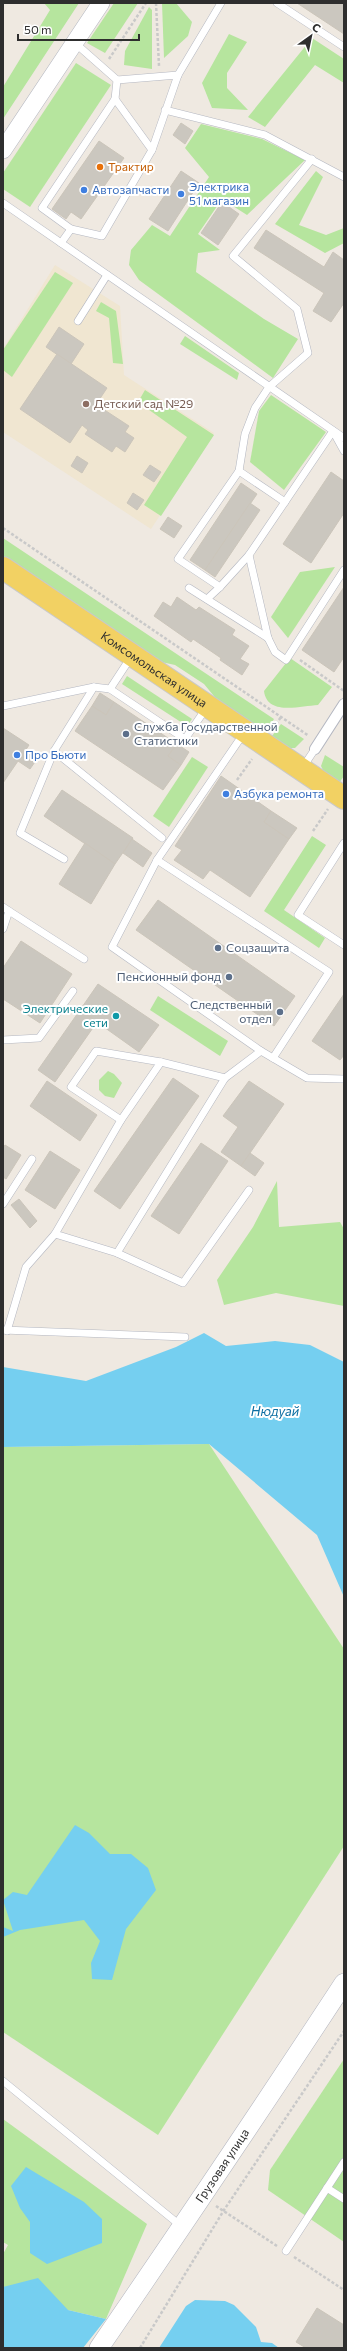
<svg xmlns="http://www.w3.org/2000/svg" width="347" height="2351" font-family="Commissioner,sans-serif">
<rect width="100%" height="100%" fill="#efe9e1"/>
<polygon fill="#f0e6d1" points="55,265 120,306 124,375 214,433 151,529 3,432 3,349"/>
<g fill="#b6e59e">
<polygon points="44,3 79,3 3,119 3,87 50,10"/>
<polygon points="114,3 138,3 105,53 87,43"/>
<polygon points="162,3 176,3 192,22 188,36 164,58"/>
<polygon points="149,7 152,10 152,69 124,65 125,51"/>
<polygon points="229,34 247,42 227,73 227,88 248,110 212,108 202,83"/>
<polygon points="312,38 344,59 344,83 315,65 265,127 248,117"/>
<polygon points="76,63 111,85 30,207 3,189 3,173"/>
<polygon points="201,124 262,139 305,160 247,215 222,199 198,234 220,250 198,253 196,272 264,319 298,339 273,378 139,280 129,265 131,250 152,225 170,236 209,177 185,148"/>
<polygon points="316,171 323,177 299,225 326,235 344,228 344,243 325,253 275,224"/>
<polygon points="55,272 73,283 12,377 3,370 3,350"/>
<polygon points="101,302 116,311 123,364 113,363 109,318 96,311"/>
<polygon points="185,336 239,373 237,380 180,344"/>
<polygon points="145,390 214,435 161,516 144,505 187,437 138,402"/>
<polygon points="271,395 326,432 284,490 250,462 259,411"/>
<polygon points="3,538 274,719 265,733 218,701 204,684 175,665 157,661 3,557"/>
<polygon points="335,567 288,638 271,617 300,572"/>
<path d="M290 658 332 687 318 705C300 706 267 716 264 691Z"/>
<polygon points="127,676 192,719 187,726 122,684"/>
<polygon points="281,724 304,739 295,748 290,748 272,736"/>
<polygon points="325,755 344,767 344,776 339,783 324,772 321,766"/>
<polygon points="192,757 208,767 169,827 153,816"/>
<polygon points="312,836 326,845 284,910 325,938 319,948 264,911"/>
<polygon points="158,996 228,1041 220,1056 150,1010"/>
<polygon points="108,1071 114,1074 122,1083 114,1098 105,1096 99,1090 99,1080"/>
<polygon points="277,1181 279,1227 340,1222 344,1229 344,1306 276,1293 224,1305 217,1280 253,1227"/>
<polygon points="209,1444 344,1649 344,1846 158,2135 3,2032 3,1447"/>
<polygon points="344,2059 344,2242 268,2190 270,2170"/>
<polygon points="3,2119 147,2224 106,2319 68,2310 3,2348 3,2254 8,2245 3,2242"/>
</g>
<g fill="#75cff0">
<polygon points="204,1333 226,1346 275,1341 310,1345 344,1362 344,1597 317,1535 209,1444 3,1447 3,1367 86,1381 176,1347"/>
<polygon points="75,1825 89,1833 110,1854 131,1854 148,1868 156,1890 126,1929 112,1980 92,1979 91,1963 100,1941 84,1920 20,1930 3,1937 3,1927 13,1931 3,1900 13,1892 27,1895"/>
<polygon points="26,2167 84,2202 102,2219 102,2243 47,2264 30,2253 30,2222 20,2208 11,2186"/>
<polygon points="38,2278 68,2310 106,2319 83,2348 3,2348 3,2287"/>
<polygon points="195,2300 225,2301 234,2305 256,2327 261,2342 272,2343 279,2348 159,2348 186,2306"/>
</g>
<g fill="#cbc7bf" stroke="#cbc5ba">
<polygon points="297,3 344,3 344,34"/>
<polygon points="181,123 193,131 185,144 173,135"/>
<polygon points="99,141 124,158 81,219 71,212 66,219 52,209"/>
<polygon points="181,171 199,183 168,231 149,219"/>
<polygon points="222,202 239,214 218,245 201,233"/>
<polygon points="266,230 324,267 333,252 344,260 344,303 331,322 313,311 324,293 254,248"/>
<polygon points="59,327 84,344 71,364 46,347"/>
<polygon points="57,354 107,388 95,406 101,411 103,409 129,426 125,432 134,438 125,452 116,446 112,452 85,434 88,430 82,425 70,443 20,409"/>
<polygon points="77,456 88,463 82,473 71,466"/>
<polygon points="150,465 161,472 154,482 143,475"/>
<polygon points="331,472 344,481 344,513 311,563 283,544"/>
<polygon points="241,483 257,494 205,570 190,560"/>
<polygon points="133,493 144,500 137,510 127,503"/>
<polygon points="250,503 260,510 215,577 205,570"/>
<polygon points="168,517 182,526 174,538 160,529"/>
<polygon points="344,587 344,657 334,672 302,650"/>
<polygon points="177,597 196,610 199,607 235,630 232,635 249,646 240,659 249,664 242,675 220,660 221,658 193,639 191,642 154,616 163,602 171,607"/>
<polygon points="100,693 114,702 106,715 92,706"/>
<polygon points="114,702 177,744 168,756 181,765 163,790 75,731 92,706 106,715"/>
<polygon points="3,728 29,745 25,751 37,759 30,769 18,761 3,783"/>
<polygon points="177,744 189,752 181,765 168,756"/>
<polygon points="221,776 271,811 264,822 289,839 250,897 210,870 203,879 174,860 182,850 175,846"/>
<polygon points="62,790 133,838 115,864 44,816"/>
<polygon points="271,811 297,828 289,839 264,822"/>
<polygon points="132,839 152,853 143,867 123,853"/>
<polygon points="85,843 115,864 91,904 59,884"/>
<polygon points="158,900 295,996 274,1026 136,930"/>
<polygon points="21,941 72,974 40,1023 3,999 3,968"/>
<polygon points="98,984 159,1025 139,1052 80,1010"/>
<polygon points="344,994 344,1055 340,1060 312,1041"/>
<polygon points="80,1010 97,1022 55,1082 38,1070"/>
<polygon points="173,1078 199,1096 120,1209 94,1191"/>
<polygon points="47,1081 97,1115 80,1141 30,1106"/>
<polygon points="249,1081 284,1104 241,1166 221,1152 238,1127 223,1116"/>
<polygon points="201,1143 228,1161 179,1234 151,1216"/>
<polygon points="5,1145 21,1155 6,1179 3,1177 3,1148"/>
<polygon points="50,1151 80,1170 55,1209 25,1190"/>
<polygon points="250,1153 264,1163 255,1176 241,1166"/>
<polygon points="19,1199 37,1221 30,1228 11,1205"/>
<polygon points="317,2308 344,2325 344,2348 306,2348 296,2342"/>
</g>
<g fill="none" stroke-linecap="round" stroke-linejoin="round">
<g stroke="#b4b7c1" stroke-width="8">
<g id="service">
<polyline points="277,3 344,47"/>
<polyline points="117,80 178,75"/>
<polyline points="165,110 265,135 344,177"/>
<polyline points="152,150 178,75 221,3"/>
<polyline points="3,203 344,438"/>
<polyline points="71,229 42,208 115,99"/>
<polyline points="61,243 71,229 102,236 152,150 115,99 117,80 75,43"/>
<polyline points="78,321 107,275"/>
<polyline points="344,451 333,431 249,555 268,638 275,652 286,660 344,570"/>
<polyline points="239,471 285,502"/>
<polyline points="220,587 178,559 239,471 245,434 255,408 269,387 308,353 297,309 233,256 312,159"/>
<polyline points="189,588 268,638"/>
<polyline points="207,599 220,587 249,555"/>
<polyline points="131,657 110,689 185,739 207,707"/>
<polyline points="3,706 94,687 110,689"/>
<polyline points="244,733 157,860 112,947 261,1051 307,1078 344,1079"/>
<polyline points="54,751 162,838"/>
<polyline points="303,767 315,749"/>
<polyline points="344,843 298,915 344,945"/>
<polyline points="64,859 20,833 54,751 94,687"/>
<polyline points="157,860 329,972 273,1058"/>
<polyline points="3,907 9,911 3,929"/>
<polyline points="9,911 84,959"/>
<polyline points="3,1040 39,1038 73,991"/>
<polyline points="121,1120 71,1087 96,1051 161,1062 225,1078"/>
<polyline points="249,1190 183,1283 117,1253 225,1078 261,1051"/>
<polyline points="3,1204 32,1159"/>
<polyline points="117,1253 55,1234 121,1120 161,1062"/>
<polyline points="3,1330 185,1337"/>
<polyline points="7,1331 26,1267 55,1234"/>
<polyline points="3,2081 181,2226"/>
<polyline points="327,2188 344,2199"/>
<polyline points="286,2251 344,2162"/>
</g>
</g>
<g stroke="#b4b7c1" stroke-width="12">
<polyline id="pedestrian" points="315,749 344,704"/>
</g>
<g stroke="#b4b7c1" stroke-width="18">
<polyline id="tertiary" points="3,150 101,3"/>
</g>
<g stroke="#b4b7c1" stroke-width="20">
<g id="secondary">
<path id="s1" d="M99 2348C182 2227 264 2105 344 1983"/>
</g>
</g>
<g stroke="#c9c9c9" stroke-width="24">
<g id="primary">
<path id="s2" d="M3 568 344 798"/>
</g>
</g>
<g stroke="#c9c9c9" stroke-width="2.5" stroke-dasharray="3 2" stroke-linecap="butt">
<polyline points="156,3 159,66"/>
<polyline points="109,59 146,3"/>
<polyline points="3,528 309,736"/>
<polyline points="300,660 344,691"/>
<polyline points="273,728 281,717"/>
<polyline points="237,780 252,759"/>
<polyline points="313,831 328,809"/>
<polyline points="216,2206 277,2246"/>
<polyline points="294,2257 344,2290"/>
<polyline points="140,2348 224,2210 344,2031"/>
</g>
<use href="#service" stroke="#fff" stroke-width="7"/>
<use href="#pedestrian" stroke="#fff" stroke-width="10"/>
<use href="#tertiary" stroke="#fff" stroke-width="17"/>
<use href="#secondary" stroke="#fff" stroke-width="19"/>
<use href="#primary" stroke="#f2d163" stroke-width="22"/>
</g>
<circle fill="#e8710a" stroke="#fff" stroke-width="1.5" cx="100" cy="167" r="4"/>
<g fill="#3f7fe0" stroke="#fff" stroke-width="1.5">
<circle cx="84" cy="190" r="4"/>
<circle cx="181" cy="194" r="4"/>
<circle cx="17" cy="755" r="4"/>
<circle cx="226" cy="794" r="4"/>
</g>
<circle fill="#8d6e63" stroke="#fff" stroke-width="1.5" cx="86" cy="404" r="4"/>
<g fill="#5c6f8a" stroke="#fff" stroke-width="1.5">
<circle cx="126" cy="734" r="4"/>
<circle cx="218" cy="948" r="4"/>
<circle cx="229" cy="977" r="4"/>
<circle cx="280" cy="1012" r="4"/>
</g>
<circle fill="#0f9aa8" stroke="#fff" stroke-width="1.5" cx="116" cy="1016" r="4"/>
<g text-anchor="middle" stroke-width="4" stroke-linejoin="round" paint-order="stroke">
<g font-size="12" fill="#c56008" stroke="#fff" text-anchor="start">
<text x="108" y="171">Трактир</text>
</g>
<g font-size="12" fill="#366cbe" stroke="#fff" text-anchor="start">
<text x="189" y="191">Электрика<tspan x="189" dy="14">51 магазин</tspan></text>
<text x="92" y="194">Автозапчасти</text>
<text x="25" y="759">Про Бьюти</text>
<text x="234" y="798">Азбука ремонта</text>
</g>
<g font-size="12" fill="#785e54" stroke="#fff" text-anchor="start">
<text x="94" y="408">Детский сад №29</text>
</g>
<g font-size="12" fill="#2e2e2e" stroke="#fff">
<text dy="4" stroke="none"><textPath href="#s2" startOffset="182">Комсомольская улица</textPath></text>
<text dy="4" stroke="none"><textPath href="#s1" startOffset="220">Грузовая улица</textPath></text>
</g>
<g font-size="12" fill="#4e5e75" stroke="#fff" text-anchor="start">
<text x="134" y="731">Служба Государственной<tspan x="134" dy="14">Статистики</tspan></text>
<text x="226" y="952">Соцзащита</text>
<text x="221" y="981" text-anchor="end">Пенсионный фонд</text>
<text x="272" y="1009" text-anchor="end">Следственный<tspan x="272" dy="14">отдел</tspan></text>
</g>
<g font-size="12" fill="#0d838f" stroke="#fff" text-anchor="end">
<text x="108" y="1013">Электрические<tspan x="108" dy="14">сети</tspan></text>
</g>
<g font-size="13" font-style="italic" fill="#0d6fa3" stroke="#fff">
<text x="275" y="1416">Нюдуай</text>
</g>
</g>
<rect width="347" height="2351" fill="none" stroke="#2e2e2e" stroke-width="8"/>
<g transform="translate(311 36) rotate(33)" stroke="#ffffff" stroke-width="3" paint-order="stroke">
<path d="M0-3L7 15L0 10L-7 15Z" fill="#2e2e2e"/>
<text y="-6" font-size="11" font-weight="bold" text-anchor="middle" fill="#2e2e2e">С</text>
</g>
<path d="M18 34v6h121v-6" fill="none" stroke="#2e2e2e" stroke-width="2"/>
<text x="24" y="34" font-size="12" fill="#2e2e2e" stroke="#ffffff" stroke-width="3" paint-order="stroke">50 m</text>
</svg>
